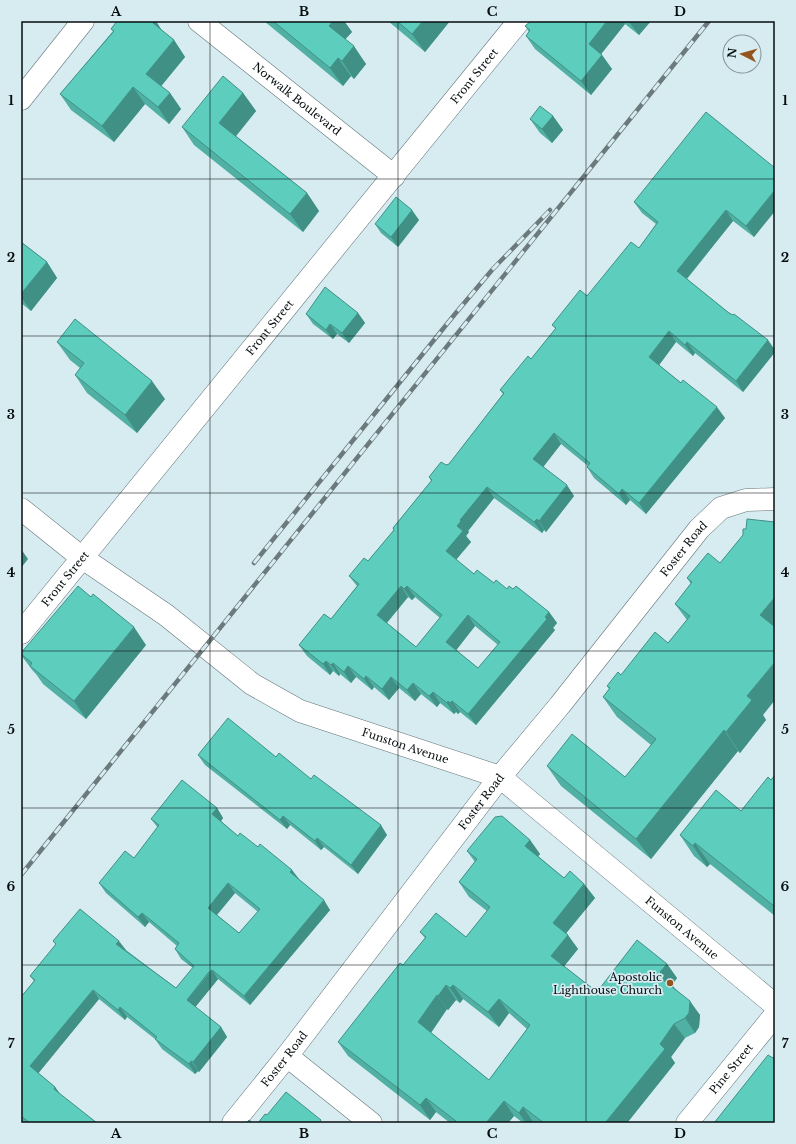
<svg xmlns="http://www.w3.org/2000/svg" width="796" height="1144" font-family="'Libre Baskerville',serif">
<rect width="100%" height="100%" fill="#d7ecf1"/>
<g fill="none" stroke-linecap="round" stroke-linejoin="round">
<g stroke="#627479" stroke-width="23">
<g id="street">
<path id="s1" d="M199 21 394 176"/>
<path id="s2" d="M21 509 81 557 166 615 252 684 300 711 500 777 775 1005"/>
<polyline points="287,1056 371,1123"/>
<path id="s3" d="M687 1123 775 1015"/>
</g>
</g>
<g stroke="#627479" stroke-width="23">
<g id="secondary">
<polyline points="21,99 83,21"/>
<path id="s4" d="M21 633 519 21"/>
<path id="s5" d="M233 1123 287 1056 500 777 560 705 699 529 721 508 746 500 775 499"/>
</g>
</g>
<use href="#street" stroke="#fff" stroke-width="22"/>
<use href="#secondary" stroke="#fff" stroke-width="22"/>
<g stroke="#6c7a7d" stroke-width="4.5">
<g id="rail">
<polyline points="254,563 455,314 492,270 550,210"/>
<polyline points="21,875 709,21"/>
</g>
</g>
<use href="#rail" stroke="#d7ecf1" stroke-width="3" stroke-dasharray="9" stroke-linecap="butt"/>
</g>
<g fill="#50b0a3" fill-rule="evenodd">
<polygon points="264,21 344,21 352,32 345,39 366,64 354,79 351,76 343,86"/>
<polygon points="388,21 450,21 425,52"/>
<polygon points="531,21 651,21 639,35 625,24 601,54 612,69 591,95 535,49 526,36 529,32 525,26"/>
<polygon points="111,29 163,32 174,40 185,57 161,86 170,93 181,109 169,124 145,104 114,142 71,110 60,94 113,31"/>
<polygon points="243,93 256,111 236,136 307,193 319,211 303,232 194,145 182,127"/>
<polygon points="553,116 563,130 552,143 540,133 530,119"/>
<path d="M775 168V211L754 237 733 221 687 279 775 350V352L743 392 695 353 693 356 676 342 659 365 725 418 646 514 630 500 626 505 594 478 587 467 588 466 561 444 543 466 574 496 546 532 544 530 542 533 494 498 468 531 469 532 466 536 471 542 456 560 474 574 507 589H513L549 612 557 623 553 628 555 630 476 725 460 712 458 714 456 712 454 714 440 703 437 707 421 694 415 701 399 688 389 700 374 687 372 690 356 677 351 683 340 674 339 676 333 671 330 675 307 656 299 645 331 619 357 586 349 576 368 561 394 530 393 528 431 481 429 477 449 464 503 394 500 390 531 359 556 329 552 325 587 296 639 248 656 224 642 213 634 202ZM408 597 412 600 415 597 440 618 416 647 387 623ZM475 626 498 645 478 668 456 650Z"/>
<polygon points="419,220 398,247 381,233 375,224"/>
<polygon points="21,242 47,262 57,278 31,311 21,303"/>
<polygon points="358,313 365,323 349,343 337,334 333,339 313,324 306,314"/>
<polygon points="57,342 165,399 137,433 87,393 75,375 80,368 70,360"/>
<polygon points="708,553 763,715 766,720 740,753 738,751 651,859 561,786 547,766 625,777 651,745 617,717 603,697 609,689 607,686 668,643 687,620 675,604 691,584 687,578"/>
<polygon points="146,645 86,719 43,684 36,674 33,671 21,655 21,653"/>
<polygon points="198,755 276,757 311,779 387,835 358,874 324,847 321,850 290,825 287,829 205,765"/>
<polygon points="775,775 775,916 710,864 707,867 694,856 680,835 741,811 771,780"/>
<path d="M217 808 223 818 221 821 238 836 258 847 292 870 299 880 330 910 250 1005 218 979 215 983 195 1007 221 1027 227 1037 199 1072 198 1071 195 1074 162 1049 155 1039 127 1017 125 1020 99 999 38 1073 55 1087 61 1095 97 1123H25L21 1120V997L34 981 30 976 56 945 53 941 126 950 176 988 193 968 181 959 175 949 177 946 149 922 145 927 106 893 99 883 134 858 158 828 151 819ZM235 893 258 912 239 933 217 915Z"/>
<path d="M530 840 540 854 538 856 564 878 584 884 595 898 566 933 578 949 564 966 597 992 667 964 677 978 672 985 700 1015 699 1027 695 1033 685 1038 671 1057 675 1063 627 1123H535L533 1122 532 1123H523L514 1116 508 1123H450L436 1112 430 1120 348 1056 338 1042 403 965 425 938 420 932 466 937 487 911 469 897 459 882 475 862 467 851ZM463 999 499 1027 509 1013 527 1029 489 1080 431 1033 447 1009 448 1010 456 1000 460 1003Z"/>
</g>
<g fill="#419085">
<polygon points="155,21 156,21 166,37 153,23"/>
<polygon points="333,21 344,21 352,32 341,44 329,26"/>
<polygon points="423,21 450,21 425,52 412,34"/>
<polygon points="607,21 623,21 625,24 598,58 589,44"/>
<polygon points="630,21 651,21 639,35 629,22"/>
<polygon points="174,40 185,57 158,90 146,74"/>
<polygon points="354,46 366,64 354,79 342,61"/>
<polygon points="602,55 612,69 591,95 581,81"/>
<polygon points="338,58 351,76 343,86 330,68"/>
<polygon points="133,87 145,104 114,142 102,126"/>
<polygon points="170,93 181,109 169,124 158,107"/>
<polygon points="243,93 256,111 232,141 219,123"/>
<polygon points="553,116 563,130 552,143 542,129"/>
<polygon points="775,190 775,211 754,237 746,226"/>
<polygon points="307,193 319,211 303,232 290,214"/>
<polygon points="412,210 419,220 398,247 391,237"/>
<polygon points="726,210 733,221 684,282 677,271"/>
<polygon points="47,262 57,278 31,311 21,297 21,294"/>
<polygon points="358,313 365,323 349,343 342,333"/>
<polygon points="330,324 337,334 333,339 326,330"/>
<polygon points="669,331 676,342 657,368 649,357"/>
<polygon points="768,340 775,350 775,352 743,392 736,381"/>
<polygon points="687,342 695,353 693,356 685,345"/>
<polygon points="152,381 165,399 137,433 125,415"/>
<polygon points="717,407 725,418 646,514 639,503"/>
<polygon points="554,433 561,444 541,470 533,459"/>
<polygon points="567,485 574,496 546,532 539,521"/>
<polygon points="487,487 494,498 468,531 469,532 466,536 471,542 454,562 446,551 460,520"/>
<polygon points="622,489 630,500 626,505 619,494"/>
<polygon points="537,519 544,530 542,533 534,522"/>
<polygon points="21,549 28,559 21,568"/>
<polygon points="401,586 408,597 384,626 377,615"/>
<polygon points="407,586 415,597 412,600 404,589"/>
<polygon points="775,597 775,636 760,615"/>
<polygon points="549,612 557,623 553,628 555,630 476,725 468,714"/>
<polygon points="468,615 475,626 454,653 446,642"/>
<polygon points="134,627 146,645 86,719 74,701"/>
<polygon points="326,661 333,671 330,675 323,664"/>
<polygon points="775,662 775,700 763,715 766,720 740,753 726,732 747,696"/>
<polygon points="333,663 340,674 339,676 331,665"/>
<polygon points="348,666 356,677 351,683 344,672"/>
<polygon points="366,676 374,687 372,690 364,679"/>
<polygon points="391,677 399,688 389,700 382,689"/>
<polygon points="413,683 421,694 415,701 407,690"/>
<polygon points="433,692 440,703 437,707 429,696"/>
<polygon points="448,701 456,712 454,714 447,703"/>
<polygon points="452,701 460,712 458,714 450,703"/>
<polygon points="724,730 738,751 651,859 636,839"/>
<polygon points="217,808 223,818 219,824 212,814"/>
<polygon points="283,816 290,825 287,829 280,820"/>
<polygon points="381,825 387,835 358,874 351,865"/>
<polygon points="317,838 324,847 321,850 315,841"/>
<polygon points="530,840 540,854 535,860 525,846"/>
<polygon points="695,843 710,864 707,867 693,846"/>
<polygon points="292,870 299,879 297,882 290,872"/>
<polygon points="228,883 235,893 215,917 208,908"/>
<polygon points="584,884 595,898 563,937 553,923"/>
<polygon points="324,900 330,910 250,1005 244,996"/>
<polygon points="142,913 149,922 145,927 138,917"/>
<polygon points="568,935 578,949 561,970 551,956"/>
<polygon points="119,941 126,950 123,953 116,944"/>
<polygon points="667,964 677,978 672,985 675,990 662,979 660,972"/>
<polygon points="212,970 218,979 193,1010 187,1000"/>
<polygon points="446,985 456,1000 448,1010 438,996"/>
<polygon points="453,985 463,999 460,1003 450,988"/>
<polygon points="93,990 99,999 37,1075 30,1066"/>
<polygon points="437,995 447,1009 428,1037 418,1022"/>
<polygon points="499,999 509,1013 499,1027 488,1012"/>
<polygon points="690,1001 700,1015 699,1027 695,1033 685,1018"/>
<polygon points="120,1007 127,1017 125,1020 118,1010"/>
<polygon points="674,1024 685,1038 671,1057 675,1063 627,1123 605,1123"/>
<polygon points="221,1027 227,1037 199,1072 193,1062"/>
<polygon points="191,1061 198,1071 195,1074 189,1064"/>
<polygon points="55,1087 62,1097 54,1089"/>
<polygon points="426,1098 436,1112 430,1120 420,1105"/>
<polygon points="504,1101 514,1116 508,1123 486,1123"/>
<polygon points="523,1107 533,1122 532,1123 526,1123 519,1113"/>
</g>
<g fill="#5dcdbe" stroke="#419085" fill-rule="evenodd">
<polygon points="117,21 155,21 153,23 174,40 146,74 170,93 158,107 133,87 102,126 60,94 114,31 111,29"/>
<polygon points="273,21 333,21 329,26 354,46 342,61 338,58 330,68"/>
<polygon points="397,21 423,21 412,34"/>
<polygon points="531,21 607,21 589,44 602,55 581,81 526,36 530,30 525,26"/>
<polygon points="223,76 243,93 219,123 307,193 290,214 182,127"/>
<polygon points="540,106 553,116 542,129 530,119"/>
<path d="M706 112 775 168V190L746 226 726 210 677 271 729 313 733 315 734 314 768 340 736 381 687 342 685 345 669 331 649 357 681 383 683 380 717 407 639 503 622 489 619 494 587 467 590 463 554 433 533 459 567 485 539 521 537 519 534 522 487 487 460 520 461 521 457 526 463 531 446 551 474 574 477 570 494 583 496 580 507 589 509 586 513 589 516 586 549 612 545 617 547 619 468 714 452 701 450 703 448 701 447 703 433 692 429 696 413 683 407 690 391 677 382 689 366 676 364 679 348 666 344 672 333 663 331 665 326 661 323 664 299 645 324 614 331 619 359 584 349 576 364 558 368 561 394 530 393 528 432 480 429 477 441 462 446 465 449 464 504 393 500 390 528 356 531 359 556 328 552 325 580 290 587 296 631 242 639 248 658 222 634 202ZM401 586 404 589 407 586 442 615 416 647 377 615ZM468 615 500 642 478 668 446 642Z"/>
<polygon points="396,197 412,210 391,237 375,224"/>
<polygon points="21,242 47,262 21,294"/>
<polygon points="325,287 358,313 342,333 330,324 326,330 306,314"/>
<polygon points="75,319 152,381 125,415 75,375 84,363 57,342"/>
<polygon points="747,519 775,522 775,597 760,615 775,627 775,662 747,696 752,700 726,732 724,730 636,839 547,766 572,734 625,777 656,739 603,697 610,688 607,686 618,672 621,675 655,632 668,643 690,616 675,604 692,582 687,578 708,553 720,563 743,535 743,529 746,529"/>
<polygon points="78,586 91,597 93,594 134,627 74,701 30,666 32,663 21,654 21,653"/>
<polygon points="228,718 276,757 279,753 311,779 314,775 381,825 351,865 317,838 315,841 283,816 280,820 198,755"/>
<polygon points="775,775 775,904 774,906 695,843 693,846 680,835 716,790 741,811 768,777 771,780"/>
<path d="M182 780 217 808 212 814 238 836 240 833 258 847 260 844 292 870 290 872 324 900 244 996 212 970 208 973 187 1000 221 1027 193 1062 191 1061 189 1064 155 1039 157 1037 120 1007 118 1010 93 990 30 1066 55 1087 54 1089 97 1123H30L21 1116V997L35 980 30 976 56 944 53 941 80 909 119 941 116 944 176 988 194 966 175 949 179 943 142 913 138 917 99 883 125 851 134 858 159 825 151 819ZM228 883 260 909 239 933 208 908Z"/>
<path d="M502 816 530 840 525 846 564 878 570 871 584 884 553 923 568 935 551 956 597 992 637 940 667 964 660 972 665 975 662 979 690 1001 689 1013 685 1018 674 1024 660 1044 665 1049 605 1123H544L523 1107 519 1113 504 1101 486 1123H455L456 1121 426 1098 420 1105 338 1042 400 963 403 965 426 937 420 932 436 913 466 937 490 907 459 882 477 859 467 851 495 817ZM446 985 450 988 453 985 488 1012 499 999 530 1025 489 1080 418 1022 437 995 438 996Z"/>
<polygon points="768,1055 773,1058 775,1056 775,1123 714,1123"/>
<polygon points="286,1092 321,1120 319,1123 258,1123 265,1114 267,1115"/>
<polygon points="249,1120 253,1123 246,1123"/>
</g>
<path fill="none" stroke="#070d0f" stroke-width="1" stroke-opacity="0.55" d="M210 21V1123M398 21V1123M586 21V1123M21 179H775M21 336H775M21 493H775M21 651H775M21 808H775M21 965H775"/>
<circle fill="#94541c" stroke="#d7ecf1" stroke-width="1.5" cx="670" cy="983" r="4"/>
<g text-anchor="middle" stroke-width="3.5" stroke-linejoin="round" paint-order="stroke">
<g font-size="11" fill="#070d0f" stroke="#d7ecf1">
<text dy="4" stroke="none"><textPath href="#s4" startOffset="718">Front Street</textPath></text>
<text dy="4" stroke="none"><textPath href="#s1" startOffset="125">Norwalk Boulevard</textPath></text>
<text dy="4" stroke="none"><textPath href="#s4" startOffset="394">Front Street</textPath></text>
<text dy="4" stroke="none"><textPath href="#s5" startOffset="730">Foster Road</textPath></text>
<text dy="4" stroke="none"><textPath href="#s4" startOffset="70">Front Street</textPath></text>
<text dy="4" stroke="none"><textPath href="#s2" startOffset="456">Funston Avenue</textPath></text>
<text dy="4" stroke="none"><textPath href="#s5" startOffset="406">Foster Road</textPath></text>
<text dy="4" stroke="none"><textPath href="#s2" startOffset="792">Funston Avenue</textPath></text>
<text dy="4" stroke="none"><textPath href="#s5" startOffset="82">Foster Road</textPath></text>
<text dy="4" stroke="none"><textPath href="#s3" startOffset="70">Pine Street</textPath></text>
</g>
<g font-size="11" fill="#070d0f" stroke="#d7ecf1" text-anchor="end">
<text x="662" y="981">Apostolic<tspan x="662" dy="13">Lighthouse Church</tspan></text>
</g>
</g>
<rect width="796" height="1144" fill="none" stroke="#d7ecf1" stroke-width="44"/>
<g transform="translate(742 54) rotate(276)"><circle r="19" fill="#d7ecf1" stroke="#849397"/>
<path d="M0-3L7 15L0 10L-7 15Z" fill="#94541c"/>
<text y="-6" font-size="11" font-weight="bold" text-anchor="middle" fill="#070d0f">N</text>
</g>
<rect x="22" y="22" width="752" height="1100" fill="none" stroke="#070d0f" stroke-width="1.5"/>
<g font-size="13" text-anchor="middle" font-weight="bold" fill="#070d0f">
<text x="116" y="16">A</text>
<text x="304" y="16">B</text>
<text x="492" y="16">C</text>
<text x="680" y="16">D</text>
<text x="11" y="105">1</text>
<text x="785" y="105">1</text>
<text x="11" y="262">2</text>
<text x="785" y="262">2</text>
<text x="11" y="419">3</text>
<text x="785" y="419">3</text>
<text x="11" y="577">4</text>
<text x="785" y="577">4</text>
<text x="11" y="734">5</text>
<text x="785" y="734">5</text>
<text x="11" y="891">6</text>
<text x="785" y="891">6</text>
<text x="11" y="1048">7</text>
<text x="785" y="1048">7</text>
<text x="116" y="1138">A</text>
<text x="304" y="1138">B</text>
<text x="492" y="1138">C</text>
<text x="680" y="1138">D</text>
</g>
</svg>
